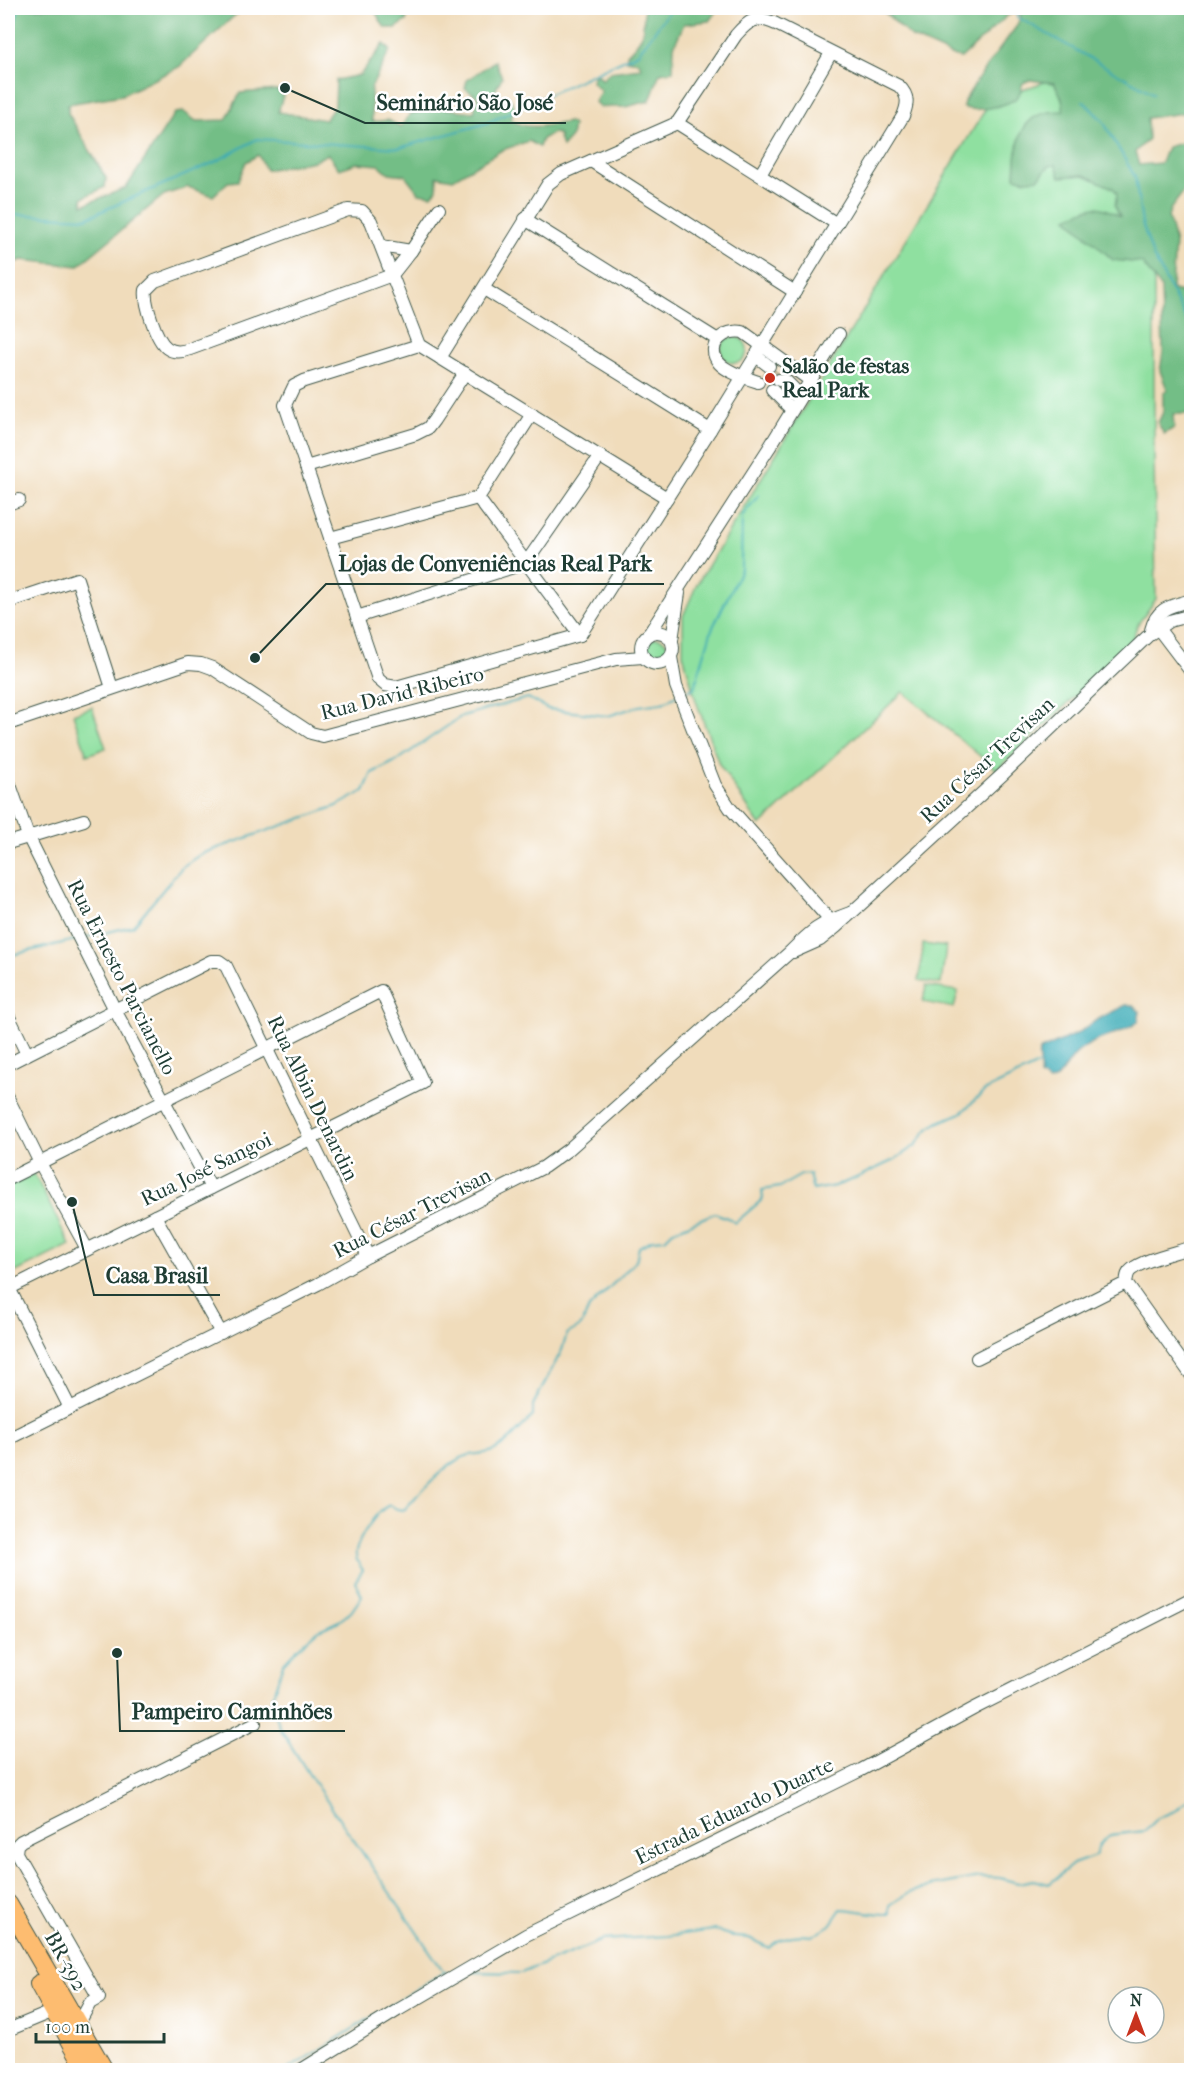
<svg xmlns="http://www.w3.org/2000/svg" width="1199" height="2078" font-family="'IM FELL French Canon',serif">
<rect width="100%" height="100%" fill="#fff"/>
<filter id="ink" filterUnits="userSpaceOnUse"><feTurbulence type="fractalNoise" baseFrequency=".0167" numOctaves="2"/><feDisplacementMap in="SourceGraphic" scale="12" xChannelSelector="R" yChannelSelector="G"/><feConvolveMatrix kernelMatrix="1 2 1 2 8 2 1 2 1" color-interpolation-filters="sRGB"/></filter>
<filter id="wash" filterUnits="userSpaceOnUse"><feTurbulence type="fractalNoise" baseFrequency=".008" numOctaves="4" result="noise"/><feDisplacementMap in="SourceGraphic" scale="24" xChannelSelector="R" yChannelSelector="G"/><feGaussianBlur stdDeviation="1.35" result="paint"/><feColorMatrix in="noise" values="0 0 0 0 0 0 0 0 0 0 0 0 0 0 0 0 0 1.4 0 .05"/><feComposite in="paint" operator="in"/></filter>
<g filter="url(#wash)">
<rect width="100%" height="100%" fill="#f0dcbb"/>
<g fill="#8fe0a0" stroke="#578e6a" stroke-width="1.5">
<polygon points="1084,69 1154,229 1154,451 1156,599 1138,624 1130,645 997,770 903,692 760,826 719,764 696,701 683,654 683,616 697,584 991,100"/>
<circle cx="734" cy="350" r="13"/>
<circle cx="657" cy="649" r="11"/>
<polygon points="92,707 106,748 87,755 73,714"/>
<polygon points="923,944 946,947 941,984 919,981"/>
<polygon points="926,986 958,991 954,1008 923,1002"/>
<polygon points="34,1173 70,1245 8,1276 8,1187"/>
</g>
<g fill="#73be86" stroke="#497e5d" stroke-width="1.5">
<path d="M8 8H246L233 17 179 67 122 95 68 104V113L106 178 105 187 82 198 83 205 126 188 175 113 184 112 196 121 226 120 240 93 277 90 283 96 278 112 325 120 335 106 336 80 360 75 384 44 390 50 371 88 372 122 388 120 401 127 410 114 439 108 474 112 478 97 465 88 467 80 495 61 502 77 494 93 510 99 515 107 511 119C524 132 553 125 569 122L573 125 571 137 562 147 558 134 553 133 542 139 539 147 529 141 502 150 453 179 437 176V189L432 195 419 193 405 175 389 173 379 165 357 163 339 169 328 154 314 161 266 170 258 155 246 162 238 181 228 182 213 196 188 187 164 195 78 266 22 260 8 265Z"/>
<polygon points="373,8 409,8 406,21 396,28 385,28"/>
<path d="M644 8H719L709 21 684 24 674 46 673 71 660 73C655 83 655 92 649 101L625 107H600L595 102 601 91 592 82 593 76 599 75 602 80 610 72 641 68 639 62 627 60V54C646 36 643 32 644 8Z"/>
<path d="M880 8H1168L1172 10 1175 8H1191V108L1183 113 1147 118 1148 139 1135 152 1139 165 1161 163 1167 147 1188 141 1187 187 1171 208 1168 216 1175 242 1172 289 1192 298 1191 414H1173L1174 428 1164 434 1158 423 1163 412V394L1167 389 1160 371 1163 352 1161 288 1142 263 1113 260 1067 218C1093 206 1094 202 1120 216L1115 206 1117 193 1113 188 1084 175 1060 177 1056 165 1049 166 1038 179 1027 180 1015 177C1016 153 1016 120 1045 113 1050 111 1057 112 1063 111 1065 102 1059 91 1054 83L1030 80 1023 83C1021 87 1021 93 1018 96 1010 106 974 113 963 107L964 101 984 70 1016 27 1021 16 1020 14 1013 13 1007 16 961 58 955 57 911 37Z"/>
</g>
<path fill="#39aab6" stroke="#2c7475" stroke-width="1.5" d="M1126 1005H1133L1140 1012 1138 1022C1121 1035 1097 1036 1078 1052 1067 1061 1063 1078 1049 1082L1040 1076C1042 1067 1037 1060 1039 1051L1078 1033 1098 1019Z"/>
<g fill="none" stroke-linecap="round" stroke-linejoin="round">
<g stroke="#39aab6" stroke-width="2">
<polyline points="1019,8 1017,17 1154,94"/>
<polyline points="8,46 19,8"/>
<polyline points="1083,101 1103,121 1135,177 1142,223 1153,256 1192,330"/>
<polyline points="8,214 86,218 215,162 257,139 399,148 487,123 638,53 672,8"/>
<polyline points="684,692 694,688 712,629 741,570 742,516 759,495"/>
<polyline points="83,938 133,926 182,867 201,854 337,806 364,791 372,773 398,760 462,716 528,698 548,709 608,716 639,706 662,703 676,696"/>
<polyline points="8,956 75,940"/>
<path d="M444 1972 312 1779 281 1730 271 1701 283 1664 297 1649 319 1630 339 1621 351 1612 362 1596 355 1582 363 1570C359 1565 355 1559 356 1552 358 1539 377 1509 390 1505L397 1509 404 1510C416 1496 443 1467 459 1459 472 1452 479 1455 490 1452 504 1448 522 1426 533 1416V1405L562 1350 567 1334 581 1326 589 1308 636 1261 639 1247 652 1240 665 1239 673 1231 715 1213 730 1219 735 1223 763 1199 762 1190 780 1187 801 1175 809 1174 813 1190 835 1186 854 1179 894 1160 916 1145 926 1131 937 1123 961 1113 986 1090 1040 1064"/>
<path d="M471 1972 521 1973 603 1940 667 1936 714 1930 735 1937 749 1938 769 1948C780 1937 796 1934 812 1936L830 1925 841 1909C858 1910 873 1914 890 1914V1905L909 1893 931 1886 980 1877 1000 1878 1018 1883 1033 1880 1049 1884 1073 1864 1095 1856 1099 1845 1110 1835 1145 1831 1158 1818 1177 1810 1192 1795"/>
<polyline points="287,2070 444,1972 454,1972"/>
</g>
</g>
</g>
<g filter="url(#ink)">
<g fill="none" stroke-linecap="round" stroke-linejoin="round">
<polyline stroke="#c6bca0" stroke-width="12" stroke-dasharray="12 6" stroke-linecap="butt" points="766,370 779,380"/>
<g stroke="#3e5548" stroke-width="14">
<g id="minor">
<polyline points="677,123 837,224"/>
<polyline points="591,161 795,292"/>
<polyline points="760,175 831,53"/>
<path d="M439 209 411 251 392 275 190 349C182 352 174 353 167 348 156 340 144 302 146 290L155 281 348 210 362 211 371 221 419 345 667 498"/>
<polyline points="525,219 718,340"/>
<polyline points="381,246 411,251"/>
<polyline points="484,289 710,430"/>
<path d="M419 345 304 381 294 386 285 405 378 679 385 685 396 687 580 635 710 430 903 116C908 104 909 96 899 86L776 24C756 15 749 20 736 35L677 123 561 174 548 184 440 358"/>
<polyline points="756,356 769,366"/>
<polyline points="779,380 786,381 801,396"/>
<path d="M758 382C746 378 727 372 719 363 704 345 725 328 743 332L811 381"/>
<polyline points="772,390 792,410"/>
<polyline points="306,467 416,434 428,428 434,420 465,373"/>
<polyline points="478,498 580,635"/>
<polyline points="8,504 19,500"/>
<polyline points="330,538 478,498 532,414"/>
<polyline points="8,602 77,579 112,688"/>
<polyline points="357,617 526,563 600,456"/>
<polyline points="1154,623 1192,673"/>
<path d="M1151 630C1157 607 1171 606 1192 600"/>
<circle cx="657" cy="648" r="16"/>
<polyline points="649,634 769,448 839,334"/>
<polyline points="672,640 679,593"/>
<polyline points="671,657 676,686 715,785 730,808 835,926"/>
<polyline points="8,724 188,663 201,664 212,668 311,733 323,736 616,659 643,657"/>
<polyline points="8,779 28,836 115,1010 211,1188"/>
<polyline points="8,843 84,820"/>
<polyline points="793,952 820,940 836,927 1002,775 1150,634 1169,621 1192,615"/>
<polyline points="8,1015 27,1054"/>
<polyline points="8,1064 211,961 219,961 226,966 368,1256"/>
<polyline points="8,1098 40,1163 87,1249"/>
<polyline points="8,1179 381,991 423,1083 8,1289"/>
<polyline points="155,1216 221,1333"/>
<path d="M1192 1247C1175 1253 1144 1259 1131 1270 1127 1273 1127 1277 1126 1283L1192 1376"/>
<polyline points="9,1288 70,1408"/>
<polyline points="977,1358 1126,1283"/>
<path d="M8 1439 318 1284 368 1256 544 1167 569 1149 789 953C812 930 819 924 850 913"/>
<polyline points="77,2027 90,2003 99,1998 16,1853 17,1845 21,1841 255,1723"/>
<polyline points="8,2030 54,2011"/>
<polyline points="301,2070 398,2010 526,1935 861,1770 975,1708 1192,1598"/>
</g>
</g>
<g stroke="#3e5548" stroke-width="20">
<g id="highway">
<polyline points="8,1904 104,2070"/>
<polyline points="39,1984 87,2070"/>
</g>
</g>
<use href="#minor" stroke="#fff" stroke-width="12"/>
<use href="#highway" stroke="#fdbc70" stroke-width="18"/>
</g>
</g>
<circle fill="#c8321e" stroke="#fff" stroke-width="2" cx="770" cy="378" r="6"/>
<g text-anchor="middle" stroke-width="5" stroke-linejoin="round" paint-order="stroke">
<g font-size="21" font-weight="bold" fill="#1f3d34" stroke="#fff" text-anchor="start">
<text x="782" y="373">Salão de festas<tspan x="782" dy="24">Real Park</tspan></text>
</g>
<g font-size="21" fill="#1f3d34" stroke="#fff">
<text transform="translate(402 693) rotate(-14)" y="7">Rua David Ribeiro</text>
<text transform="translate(987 760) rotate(-43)" y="7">Rua César Trevisan</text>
<text transform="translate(122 977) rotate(63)" y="7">Rua Ernesto Parcianello</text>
<text transform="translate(313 1098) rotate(64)" y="7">Rua Albin Denardin</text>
<text transform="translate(206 1169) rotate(-26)" y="7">Rua José Sangoi</text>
<text transform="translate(412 1213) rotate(-27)" y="7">Rua César Trevisan</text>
<text transform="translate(734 1811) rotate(-26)" y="7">Estrada Eduardo Duarte</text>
<text transform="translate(66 1961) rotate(61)" y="7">BR-392</text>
</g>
</g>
<path fill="none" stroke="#1f3d34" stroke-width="2" d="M285 88L365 123H566M255 658L326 584H664M72 1202L94 1295H220M117 1653L120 1731H345"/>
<g fill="#1f3d34" stroke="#fff" stroke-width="2">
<circle cx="285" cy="88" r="6"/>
<circle cx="255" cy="658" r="6"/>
<circle cx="72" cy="1202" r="6"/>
<circle cx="117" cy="1653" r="6"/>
</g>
<g font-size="22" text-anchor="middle" font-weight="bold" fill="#1f3d34" stroke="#fff" stroke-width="5" stroke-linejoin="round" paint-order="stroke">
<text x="465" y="110">Seminário São José</text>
<text x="495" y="571">Lojas de Conveniências Real Park</text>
<text x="157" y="1283">Casa Brasil</text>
<text x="232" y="1719">Pampeiro Caminhões</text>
</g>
<rect width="1199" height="2078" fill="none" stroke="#fff" stroke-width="30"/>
<g transform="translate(1136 2015)"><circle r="28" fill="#ffffff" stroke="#a5b1ae" stroke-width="1.5"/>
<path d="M0-4.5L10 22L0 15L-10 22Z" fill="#c8321e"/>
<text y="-9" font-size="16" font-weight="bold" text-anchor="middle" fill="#1f3d34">N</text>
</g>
<path d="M36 2033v9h128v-9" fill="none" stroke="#1f3d34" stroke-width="3"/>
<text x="45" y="2033" font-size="18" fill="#1f3d34" stroke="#ffffff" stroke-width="4.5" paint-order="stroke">100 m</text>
</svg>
